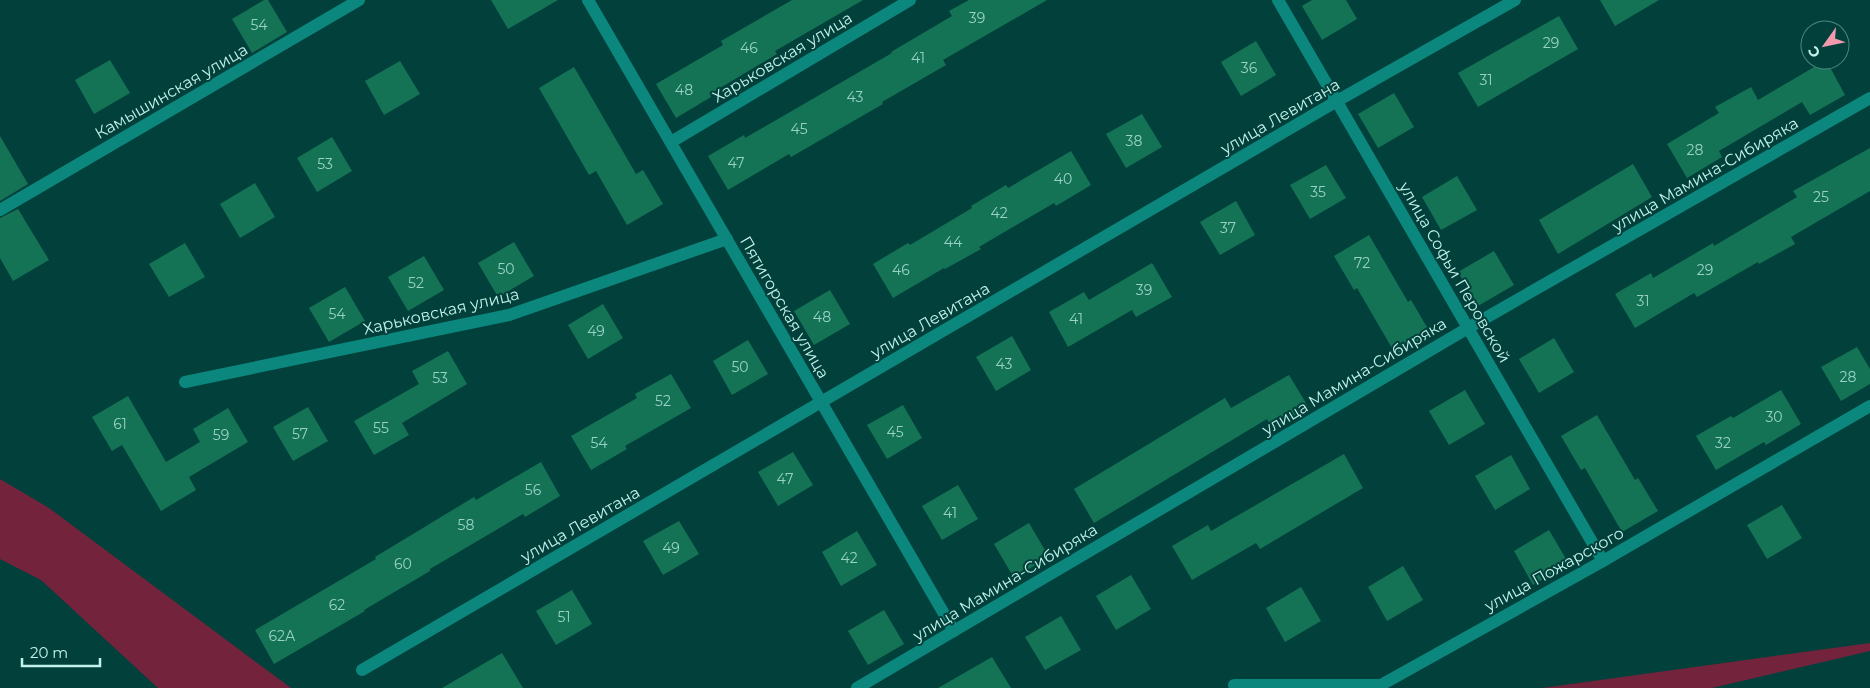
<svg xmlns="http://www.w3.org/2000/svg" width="1870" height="688" font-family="Montserrat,sans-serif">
<rect width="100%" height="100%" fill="#02403b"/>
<g fill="#73233b">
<polygon points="0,479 49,508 291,688 158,688 41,580 0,559"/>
<polygon points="1870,643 1870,651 1712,688 1542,688"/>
</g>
<g fill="#157355">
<polygon points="264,0 268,0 287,32 252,53 232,19"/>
<polygon points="491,0 558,0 508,29"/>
<polygon points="792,0 863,0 775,51 777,54 710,94 711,97 676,118 656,84 723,45 721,41"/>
<polygon points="969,0 1047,0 943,60 946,65 882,102 883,104 791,157 789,154 728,190 708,156 744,135 745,138 892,53 891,52 952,16 949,11"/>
<polygon points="1312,0 1346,0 1357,19 1322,40 1302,6"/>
<polygon points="1600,0 1659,0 1615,26"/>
<polygon points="1559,16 1578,49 1478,107 1458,73"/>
<polygon points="1256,41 1276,75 1241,96 1221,62"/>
<polygon points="110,60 130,93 94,114 75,80"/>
<polygon points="1826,60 1845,95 1810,115 1802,102 1719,151 1722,157 1687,178 1667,144 1719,113 1715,107 1751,87 1758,100"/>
<polygon points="400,61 420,94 384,115 365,81"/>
<polygon points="574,67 636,174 643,170 663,204 627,225 596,171 589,175 539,88"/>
<polygon points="1394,93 1414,127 1378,148 1358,114"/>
<polygon points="1142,114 1162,147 1126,168 1106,134"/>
<polygon points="0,136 28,184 0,201"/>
<polygon points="332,137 352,171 317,192 297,158"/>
<polygon points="1870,148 1870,191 1791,237 1795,244 1759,264 1758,262 1697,297 1694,293 1635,328 1615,294 1651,273 1653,278 1713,243 1714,246 1797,197 1793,191"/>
<polygon points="1071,151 1091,185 1056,206 1054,203 979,247 981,249 945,269 944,268 893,298 873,264 908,243 910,245 972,208 971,206 1006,185 1008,188"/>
<polygon points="1633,164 1652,197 1558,254 1539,220"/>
<polygon points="1326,165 1346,198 1310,219 1290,185"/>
<polygon points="1457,176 1477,210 1441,230 1422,197"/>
<polygon points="255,183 275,217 240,238 220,204"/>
<polygon points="1236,201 1255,235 1220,255 1200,222"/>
<polygon points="18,209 49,260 13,281 0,258 0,218"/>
<polygon points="1369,235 1408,302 1411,300 1431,334 1396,355 1357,288 1354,290 1334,256"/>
<polygon points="514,242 534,276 498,297 478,263"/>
<polygon points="185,243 205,277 169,297 149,264"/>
<polygon points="1494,251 1514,285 1478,306 1458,272"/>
<polygon points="424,256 444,290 408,311 388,277"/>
<polygon points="1152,263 1172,297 1136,317 1132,310 1068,347 1049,312 1084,292 1089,300"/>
<polygon points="345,287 365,321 329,342 309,308"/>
<polygon points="830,290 850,324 814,345 794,311"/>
<polygon points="603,304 623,338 588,359 568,325"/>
<polygon points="1012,336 1031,370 996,391 976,357"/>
<polygon points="1554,338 1574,372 1539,393 1519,359"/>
<polygon points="748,340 768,374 732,395 713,361"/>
<polygon points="1857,347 1870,369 1870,384 1841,401 1821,367"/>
<polygon points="448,351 467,384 402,423 409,435 374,455 354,421 419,384 412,371"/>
<polygon points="671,374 691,408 625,446 627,449 591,470 571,436 637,398 635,394"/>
<polygon points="1289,375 1309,408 1273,429 1267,419 1094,523 1074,489 1225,398 1231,408"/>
<polygon points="1465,390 1485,424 1449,445 1429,411"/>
<polygon points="1781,390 1801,424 1766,445 1764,442 1716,470 1696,436 1731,416 1733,418"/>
<polygon points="128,396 166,462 200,442 193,429 228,408 248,442 189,477 196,490 161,511 122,445 112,451 92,417"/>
<polygon points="903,405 922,438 887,459 867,425"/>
<polygon points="308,407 328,441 293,461 273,427"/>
<polygon points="1597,415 1635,480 1638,478 1658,511 1622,532 1585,468 1581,470 1561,436"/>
<polygon points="793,452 813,485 778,506 758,472"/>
<polygon points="1344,454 1363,488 1260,549 1256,543 1192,580 1172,546 1208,525 1211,531"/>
<polygon points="1511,455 1530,489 1495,510 1475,476"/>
<polygon points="541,462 560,496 525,517 523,514 430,569 430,571 364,610 365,611 274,664 255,630 376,559 375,557 474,497 476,500"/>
<polygon points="958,485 978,519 942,540 922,506"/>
<polygon points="1782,505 1802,538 1767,559 1747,525"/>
<polygon points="679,521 699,554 663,575 643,541"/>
<polygon points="1029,523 1049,557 1014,578 994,544"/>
<polygon points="1549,530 1569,564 1533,585 1514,551"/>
<polygon points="857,531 877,565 841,586 822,552"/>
<polygon points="1403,566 1423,600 1387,621 1368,587"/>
<polygon points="1131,575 1151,609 1116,630 1096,596"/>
<polygon points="1301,587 1321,621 1285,642 1266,608"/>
<polygon points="572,590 592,624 556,645 536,611"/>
<polygon points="884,610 904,644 868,665 848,631"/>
<polygon points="1061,616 1081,650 1045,670 1025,637"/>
<polygon points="502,653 523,688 442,688"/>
<polygon points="992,657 1011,688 938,688"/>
</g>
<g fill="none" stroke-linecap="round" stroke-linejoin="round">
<g stroke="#0b877d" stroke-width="12">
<polyline points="588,0 954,631"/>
<polyline points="1278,0 1603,561"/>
<polyline points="671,142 910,0"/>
<polyline points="0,210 359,0"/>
<polyline points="185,382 509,315 727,239"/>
<polyline points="362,670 1337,101 1515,0"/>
<polyline points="1234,685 1381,685 1603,561 1870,406"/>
<polyline points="857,688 1468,328 1870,98"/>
</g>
</g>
<g text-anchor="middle" stroke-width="4" stroke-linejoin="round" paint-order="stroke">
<g font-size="14" fill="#98d2c6">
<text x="977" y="23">39</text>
<text x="259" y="30">54</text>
<text x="1551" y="48">29</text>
<text x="749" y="53">46</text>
<text x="918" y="63">41</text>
<text x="1249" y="73">36</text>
<text x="1486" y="85">31</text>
<text x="684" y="95">48</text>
<text x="855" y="102">43</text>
<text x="799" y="134">45</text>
<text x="1134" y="146">38</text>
<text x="1695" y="155">28</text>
<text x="736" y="168">47</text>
<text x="325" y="169">53</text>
<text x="1063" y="184">40</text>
<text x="1318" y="197">35</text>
<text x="1821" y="202">25</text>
<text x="999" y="218">42</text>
<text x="1228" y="233">37</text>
<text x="953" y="247">44</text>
<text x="1362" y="268">72</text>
<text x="506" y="274">50</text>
<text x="901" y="275">46</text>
<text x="1705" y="275">29</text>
<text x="416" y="288">52</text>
<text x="1144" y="295">39</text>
<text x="1643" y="306">31</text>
<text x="337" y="319">54</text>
<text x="822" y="322">48</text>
<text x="1076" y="324">41</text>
<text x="596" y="336">49</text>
<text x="1004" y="369">43</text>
<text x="740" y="372">50</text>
<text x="1848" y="382">28</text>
<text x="440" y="383">53</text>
<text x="663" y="406">52</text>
<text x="1774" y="422">30</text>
<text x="120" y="429">61</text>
<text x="381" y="433">55</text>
<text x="895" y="437">45</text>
<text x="300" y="439">57</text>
<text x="221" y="440">59</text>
<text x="599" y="448">54</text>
<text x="1723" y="448">32</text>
<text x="785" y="484">47</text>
<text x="533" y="495">56</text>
<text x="950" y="518">41</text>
<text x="466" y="530">58</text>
<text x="671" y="553">49</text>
<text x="849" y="563">42</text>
<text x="403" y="569">60</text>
<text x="337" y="610">62</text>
<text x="564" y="622">51</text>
<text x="282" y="641">62А</text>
</g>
<g font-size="16" fill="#c3f2eb" stroke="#02403b">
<text transform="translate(782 57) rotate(-31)" y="6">Харьковская улица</text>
<text transform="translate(171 91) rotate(-30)" y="6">Камышинская улица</text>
<text transform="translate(1280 116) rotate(-30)" y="6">улица Левитана</text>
<text transform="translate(1705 174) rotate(-30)" y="6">улица Мамина-Сибиряка</text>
<text transform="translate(1455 272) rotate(60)" y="6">улица Софьи Перовской</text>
<text transform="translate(785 307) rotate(60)" y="6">Пятигорская улица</text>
<text transform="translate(441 311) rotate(-13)" y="6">Харьковская улица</text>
<text transform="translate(930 320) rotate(-30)" y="6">улица Левитана</text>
<text transform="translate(1354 376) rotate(-31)" y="6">улица Мамина-Сибиряка</text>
<text transform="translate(580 524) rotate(-30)" y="6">улица Левитана</text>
<text transform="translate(1554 569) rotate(-29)" y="6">улица Пожарского</text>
<text transform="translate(1005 582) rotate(-31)" y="6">улица Мамина-Сибиряка</text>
</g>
</g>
<g transform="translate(1825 45) rotate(237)"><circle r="24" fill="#02403b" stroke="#4f8781"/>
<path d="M0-4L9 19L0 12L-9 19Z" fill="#f29aad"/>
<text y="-8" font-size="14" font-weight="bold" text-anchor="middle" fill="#c3f2eb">С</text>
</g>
<path d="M22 658v8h78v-8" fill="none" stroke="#c3f2eb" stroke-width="2.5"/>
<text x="30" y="658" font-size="15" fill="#c3f2eb" stroke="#02403b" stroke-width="4" paint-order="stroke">20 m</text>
</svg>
